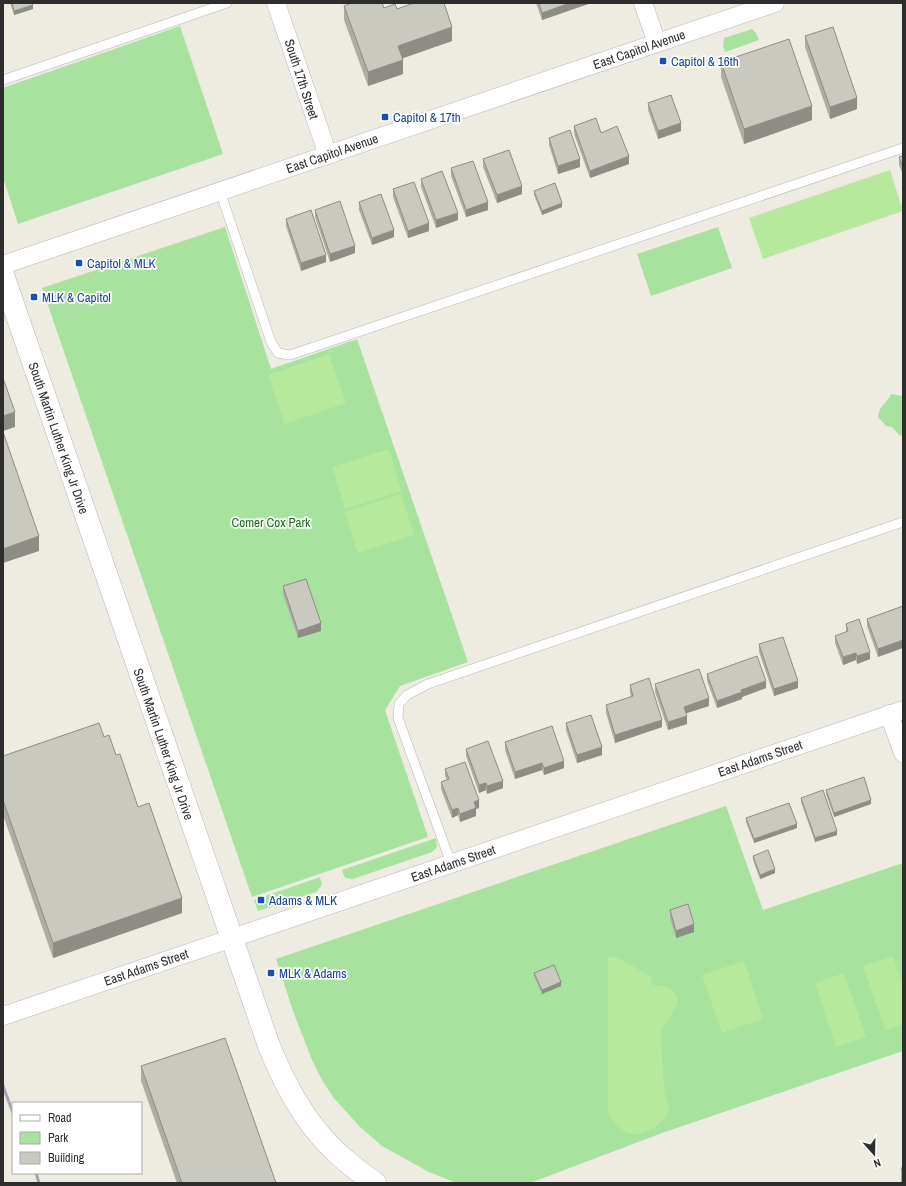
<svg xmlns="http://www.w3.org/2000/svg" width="906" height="1186" font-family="'Archivo Narrow',sans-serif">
<rect width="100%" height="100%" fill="#eeebe1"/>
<g fill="#a7e29f">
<polygon points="180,26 223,154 18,224 3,177 3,88"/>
<polygon points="752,29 756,33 759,40 725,52 723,46 724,38"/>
<polygon points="225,227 271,369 357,339 468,662 400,686 385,710 428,837 252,897 42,288"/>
<polygon points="718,227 732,268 651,296 637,254"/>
<path d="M891 394 903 396 902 436 899 435 892 427 886 426 878 417C879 405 887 404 891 394Z"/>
<polygon points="726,806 763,910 903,863 903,1051 662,1133 530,1183 457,1183 429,1172 382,1146 359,1126 333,1097 322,1080 312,1060 293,1011 276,959"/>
<polygon points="436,838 437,847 432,852 353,879 346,878 344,876 342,870"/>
<polygon points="320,877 322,885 316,892 258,911 254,900"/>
</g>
<g fill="#b7e99c">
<polygon points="890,170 903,211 763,259 749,218"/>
<polygon points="329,354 346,403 285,424 268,375"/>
<polygon points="389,449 401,491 345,509 332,467"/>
<polygon points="401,494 414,535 358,553 345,512"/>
<path d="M608 956 621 959 651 977 652 985C662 986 675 986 677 998 679 1011 662 1021 661 1034 660 1040 662 1048 662 1055 663 1068 663 1082 665 1095 666 1099 669 1103 669 1107 668 1120 651 1132 639 1134 623 1136 615 1125 608 1113Z"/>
<polygon points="893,956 903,986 903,1024 885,1030 863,966"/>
<polygon points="744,961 763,1019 722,1033 702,975"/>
<polygon points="844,973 866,1037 836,1047 815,983"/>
</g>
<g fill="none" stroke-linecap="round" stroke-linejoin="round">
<g stroke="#b4b4c0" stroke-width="10">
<g id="lane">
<polyline points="3,80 227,3"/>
<polyline points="220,191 271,342 278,353 290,355 903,148"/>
<polyline points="451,863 398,718 399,704 407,695 428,684 903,522"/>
</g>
</g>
<g stroke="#b4b4c0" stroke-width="19">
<g id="street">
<polyline points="276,3 328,155"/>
<polyline points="643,3 657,43"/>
<polyline points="3,265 775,3"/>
<polyline points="889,714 903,753"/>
<polyline points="3,1016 903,710"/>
</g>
</g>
<g stroke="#b4b4c0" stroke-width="23">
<path id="secondary" d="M3 275 269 1046C285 1085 304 1121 334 1150 347 1163 361 1173 375 1183"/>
</g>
<use href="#lane" stroke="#fff" stroke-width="9"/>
<use href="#street" stroke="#fff" stroke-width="18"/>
<use href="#secondary" stroke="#fff" stroke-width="22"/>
<g stroke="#a5a3b7" stroke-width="3">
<polyline points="3,1086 13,1113"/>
<polyline points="36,1173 39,1183"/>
</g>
</g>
<g fill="#aeada4">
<polygon points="10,3 32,3 33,9 14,15"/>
<polygon points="536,3 591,3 542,20"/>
<polygon points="344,6 397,9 452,41 402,58 403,74 368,86 344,20"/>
<polygon points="805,36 857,109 830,119 805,47"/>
<polygon points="721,62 812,120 744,144 721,77"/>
<polygon points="648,103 681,131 658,139 648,110"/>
<polygon points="574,126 601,133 629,164 590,178 574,134"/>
<polygon points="549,138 580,167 558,174 549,145"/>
<polygon points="903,156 903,175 899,165 899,157"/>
<polygon points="483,159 522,194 497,203 483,167"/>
<polygon points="451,168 488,210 466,217 451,176"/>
<polygon points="421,179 458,220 436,228 421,187"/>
<polygon points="393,189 429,231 408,238 393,197"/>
<polygon points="534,191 562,207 542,215 534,195"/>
<polygon points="359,202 394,237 372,245 359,210"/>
<polygon points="315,210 355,253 330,262 315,217"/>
<polygon points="286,219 326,262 301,271 286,226"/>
<polygon points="283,586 321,631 298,638 283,594"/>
<polygon points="903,606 878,657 867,626 867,619"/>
<polygon points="846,624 870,659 857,664 856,660 843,665 835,643 835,636 846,632"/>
<polygon points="759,644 798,688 774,696 759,652"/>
<polygon points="707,674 766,688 742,697 742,699 717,708 707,681"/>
<polygon points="655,684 709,706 686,713 687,724 668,730 655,692"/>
<polygon points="630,685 662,727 615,743 606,713 606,705 631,697 630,692"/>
<polygon points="566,723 602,755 577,763 566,730"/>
<polygon points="505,742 564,768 544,775 542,770 515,779 505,750"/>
<polygon points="466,749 503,788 487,794 486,790 479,793 466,756"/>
<polygon points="116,755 138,807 182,913 53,958 3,815 3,756"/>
<polygon points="445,769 479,808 476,809 476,816 460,822 458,815 452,818 441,789 441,782 447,780 445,776"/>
<polygon points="826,790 871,804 834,817 826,794"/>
<polygon points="801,798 837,835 815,842 801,802"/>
<polygon points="746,818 797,828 754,843 746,822"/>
<polygon points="753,856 775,873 760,879 753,860"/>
<polygon points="670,910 694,932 676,938 670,918"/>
<polygon points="534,973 561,986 542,994 534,976"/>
<polygon points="141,1066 276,1183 177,1183 141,1081"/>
<polygon points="903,1165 903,1183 901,1183 901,1170"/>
</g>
<g fill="#8d8d86">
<polygon points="570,3 591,3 542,20 542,13"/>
<polygon points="33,5 33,9 14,15 14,11"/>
<polygon points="452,27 452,41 398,60 398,46"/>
<polygon points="403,60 403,74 368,86 368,72"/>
<polygon points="857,98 857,109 830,119 830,107"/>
<polygon points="812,106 812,120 744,144 744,129"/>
<polygon points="681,123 681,131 658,139 658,131"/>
<polygon points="629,156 629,164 590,178 590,171"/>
<polygon points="580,159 580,167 558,174 558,166"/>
<polygon points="522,186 522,194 497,203 497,195"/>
<polygon points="488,202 488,210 466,217 466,210"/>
<polygon points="562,203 562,207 542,215 542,211"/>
<polygon points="458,213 458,220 436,228 436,220"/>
<polygon points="429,223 429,231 408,238 408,231"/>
<polygon points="394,230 394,237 372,245 372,238"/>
<polygon points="355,246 355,253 330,262 330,254"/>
<polygon points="326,255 326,262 301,271 301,263"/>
<polygon points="15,412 15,427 3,431 3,416"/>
<polygon points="39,536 39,551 3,563 3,549"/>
<polygon points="321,623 321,631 298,638 298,631"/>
<polygon points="903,640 903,648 878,657 878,649"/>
<polygon points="870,652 870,659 857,664 857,656"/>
<polygon points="856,653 856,660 843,665 843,657"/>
<polygon points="766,681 766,688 742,697 742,699 717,708 717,701 741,690"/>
<polygon points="798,681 798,688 774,696 774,689"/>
<polygon points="709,698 709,706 684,714 684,707"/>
<polygon points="687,716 687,724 668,730 668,722"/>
<polygon points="662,720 662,727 615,743 615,735"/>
<polygon points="602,747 602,755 577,763 577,755"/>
<polygon points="564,761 564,768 544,775 544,768"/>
<polygon points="542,763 542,770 515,779 515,772"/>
<polygon points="503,781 503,788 487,794 487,786"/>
<polygon points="486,783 486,790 479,793 479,785"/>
<polygon points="479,800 479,808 476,809 476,816 460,822 460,814 474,802"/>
<polygon points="871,800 871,804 834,817 834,813"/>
<polygon points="458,808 458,815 452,818 452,810"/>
<polygon points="797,824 797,828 754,843 754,839"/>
<polygon points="837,831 837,835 815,842 815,838"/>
<polygon points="775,869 775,873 760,879 760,875"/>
<polygon points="182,898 182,913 53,958 53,943"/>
<polygon points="694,924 694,932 676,938 676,931"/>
<polygon points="561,982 561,986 542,994 542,990"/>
</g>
<g fill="#cac9bf" stroke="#8d8d86">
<polygon points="12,3 32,3 33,5 14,11"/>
<polygon points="352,3 382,3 384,8 395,4 397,9 414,3 444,3 452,27 398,46 403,60 368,72 344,6"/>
<polygon points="539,3 570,3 542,13"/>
<polygon points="833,27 857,98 830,107 805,36"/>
<polygon points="789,39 812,106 744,129 721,62"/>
<polygon points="671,95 681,123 658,131 648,103"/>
<polygon points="596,118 601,133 617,126 629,156 590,171 574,126"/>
<polygon points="570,130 580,159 558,166 549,138"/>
<polygon points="509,150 522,186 497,195 483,159"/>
<polygon points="903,156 903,167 899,157"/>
<polygon points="473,161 488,202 466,210 451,168"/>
<polygon points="442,171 458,213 436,220 421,179"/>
<polygon points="414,182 429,223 408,231 393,189"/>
<polygon points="555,183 562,203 542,211 534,191"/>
<polygon points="381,194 394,230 372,238 359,202"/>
<polygon points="340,201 355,246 330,254 315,210"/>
<polygon points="311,210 326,255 301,263 286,219"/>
<polygon points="3,378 15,412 3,416"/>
<polygon points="3,432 39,536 3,549"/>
<polygon points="306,579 321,623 298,631 283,586"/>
<polygon points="903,606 903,640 878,649 867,619"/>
<polygon points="859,619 870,652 857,656 856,653 843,657 835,636 848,631 846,624"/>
<polygon points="783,637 798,681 774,689 759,644"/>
<polygon points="757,656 766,681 741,690 742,692 717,701 707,674"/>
<polygon points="699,669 709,698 684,707 687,716 668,722 655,684"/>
<polygon points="649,678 662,720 615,735 606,705 633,696 630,685"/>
<polygon points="591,715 602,747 577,755 566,723"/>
<polygon points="99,723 104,737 109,735 116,755 120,754 138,807 149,803 182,898 53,943 3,800 3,756"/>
<polygon points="552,726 564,761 544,768 542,763 515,772 505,742"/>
<polygon points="488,741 503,781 487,786 486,783 479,785 466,749"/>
<polygon points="465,762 479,800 474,802 476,808 460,814 458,808 452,810 441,782 449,779 445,769"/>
<polygon points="864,777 871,800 834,813 826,790"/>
<polygon points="823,790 837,831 815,838 801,798"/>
<polygon points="789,803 797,824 754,839 746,818"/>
<polygon points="768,850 775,869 760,875 753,856"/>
<polygon points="688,904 694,924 676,931 670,910"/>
<polygon points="554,965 561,982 542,990 534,973"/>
<polygon points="225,1038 276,1183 182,1183 141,1066"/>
<polygon points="903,1165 903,1171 901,1170"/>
</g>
<g fill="#1a4fb4" stroke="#fff" stroke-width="1.5">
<rect x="659" y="57" width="8" height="8" rx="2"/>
<rect x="381" y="113" width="8" height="8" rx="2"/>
<rect x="75" y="259" width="8" height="8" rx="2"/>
<rect x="30" y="293" width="8" height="8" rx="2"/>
<rect x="257" y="896" width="8" height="8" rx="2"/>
<rect x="267" y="969" width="8" height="8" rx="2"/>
</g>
<g text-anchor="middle" stroke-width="3.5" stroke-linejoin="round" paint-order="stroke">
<g font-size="13" fill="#2d2d2d" stroke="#fff">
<text transform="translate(639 49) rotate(-19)" y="5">East Capitol Avenue</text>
<text transform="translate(302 79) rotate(72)" y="5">South 17th Street</text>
<text transform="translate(332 153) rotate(-19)" y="5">East Capitol Avenue</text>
<text transform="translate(59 438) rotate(71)" y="5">South Martin Luther King Jr Drive</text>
<text transform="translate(164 744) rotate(71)" y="5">South Martin Luther King Jr Drive</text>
<text transform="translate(760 758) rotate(-19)" y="5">East Adams Street</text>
<text transform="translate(453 863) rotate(-19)" y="5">East Adams Street</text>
<text transform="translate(146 967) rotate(-19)" y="5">East Adams Street</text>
</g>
<g font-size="13" fill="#164399" stroke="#fff" text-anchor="start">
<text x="671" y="66">Capitol &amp; 16th</text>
<text x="393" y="122">Capitol &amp; 17th</text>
<text x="87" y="268">Capitol &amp; MLK</text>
<text x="42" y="302">MLK &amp; Capitol</text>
<text x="269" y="905">Adams &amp; MLK</text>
<text x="279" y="978">MLK &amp; Adams</text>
</g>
<g font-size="13" fill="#1d6a1f" stroke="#fff">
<text x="271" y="527">Comer Cox Park</text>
</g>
</g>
<rect width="906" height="1186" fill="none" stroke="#2d2d2d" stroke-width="8"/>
<rect x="12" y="1102" width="130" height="72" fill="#ffffff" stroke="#ababab"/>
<rect x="20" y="1115" width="20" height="6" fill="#ffffff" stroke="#ababab"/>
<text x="48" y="1122" font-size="12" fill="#2d2d2d">Road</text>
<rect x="20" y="1132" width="20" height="12" fill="#a7e29f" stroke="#ababab"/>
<text x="48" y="1142" font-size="12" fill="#2d2d2d">Park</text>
<rect x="20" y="1152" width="20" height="12" fill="#cac9bf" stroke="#ababab"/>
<text x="48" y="1162" font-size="12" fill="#2d2d2d">Building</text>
<g transform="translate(874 1154) rotate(160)" stroke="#ffffff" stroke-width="3" paint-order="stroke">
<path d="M0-3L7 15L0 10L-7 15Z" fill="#2d2d2d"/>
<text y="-6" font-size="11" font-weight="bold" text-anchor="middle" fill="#2d2d2d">N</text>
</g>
</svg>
